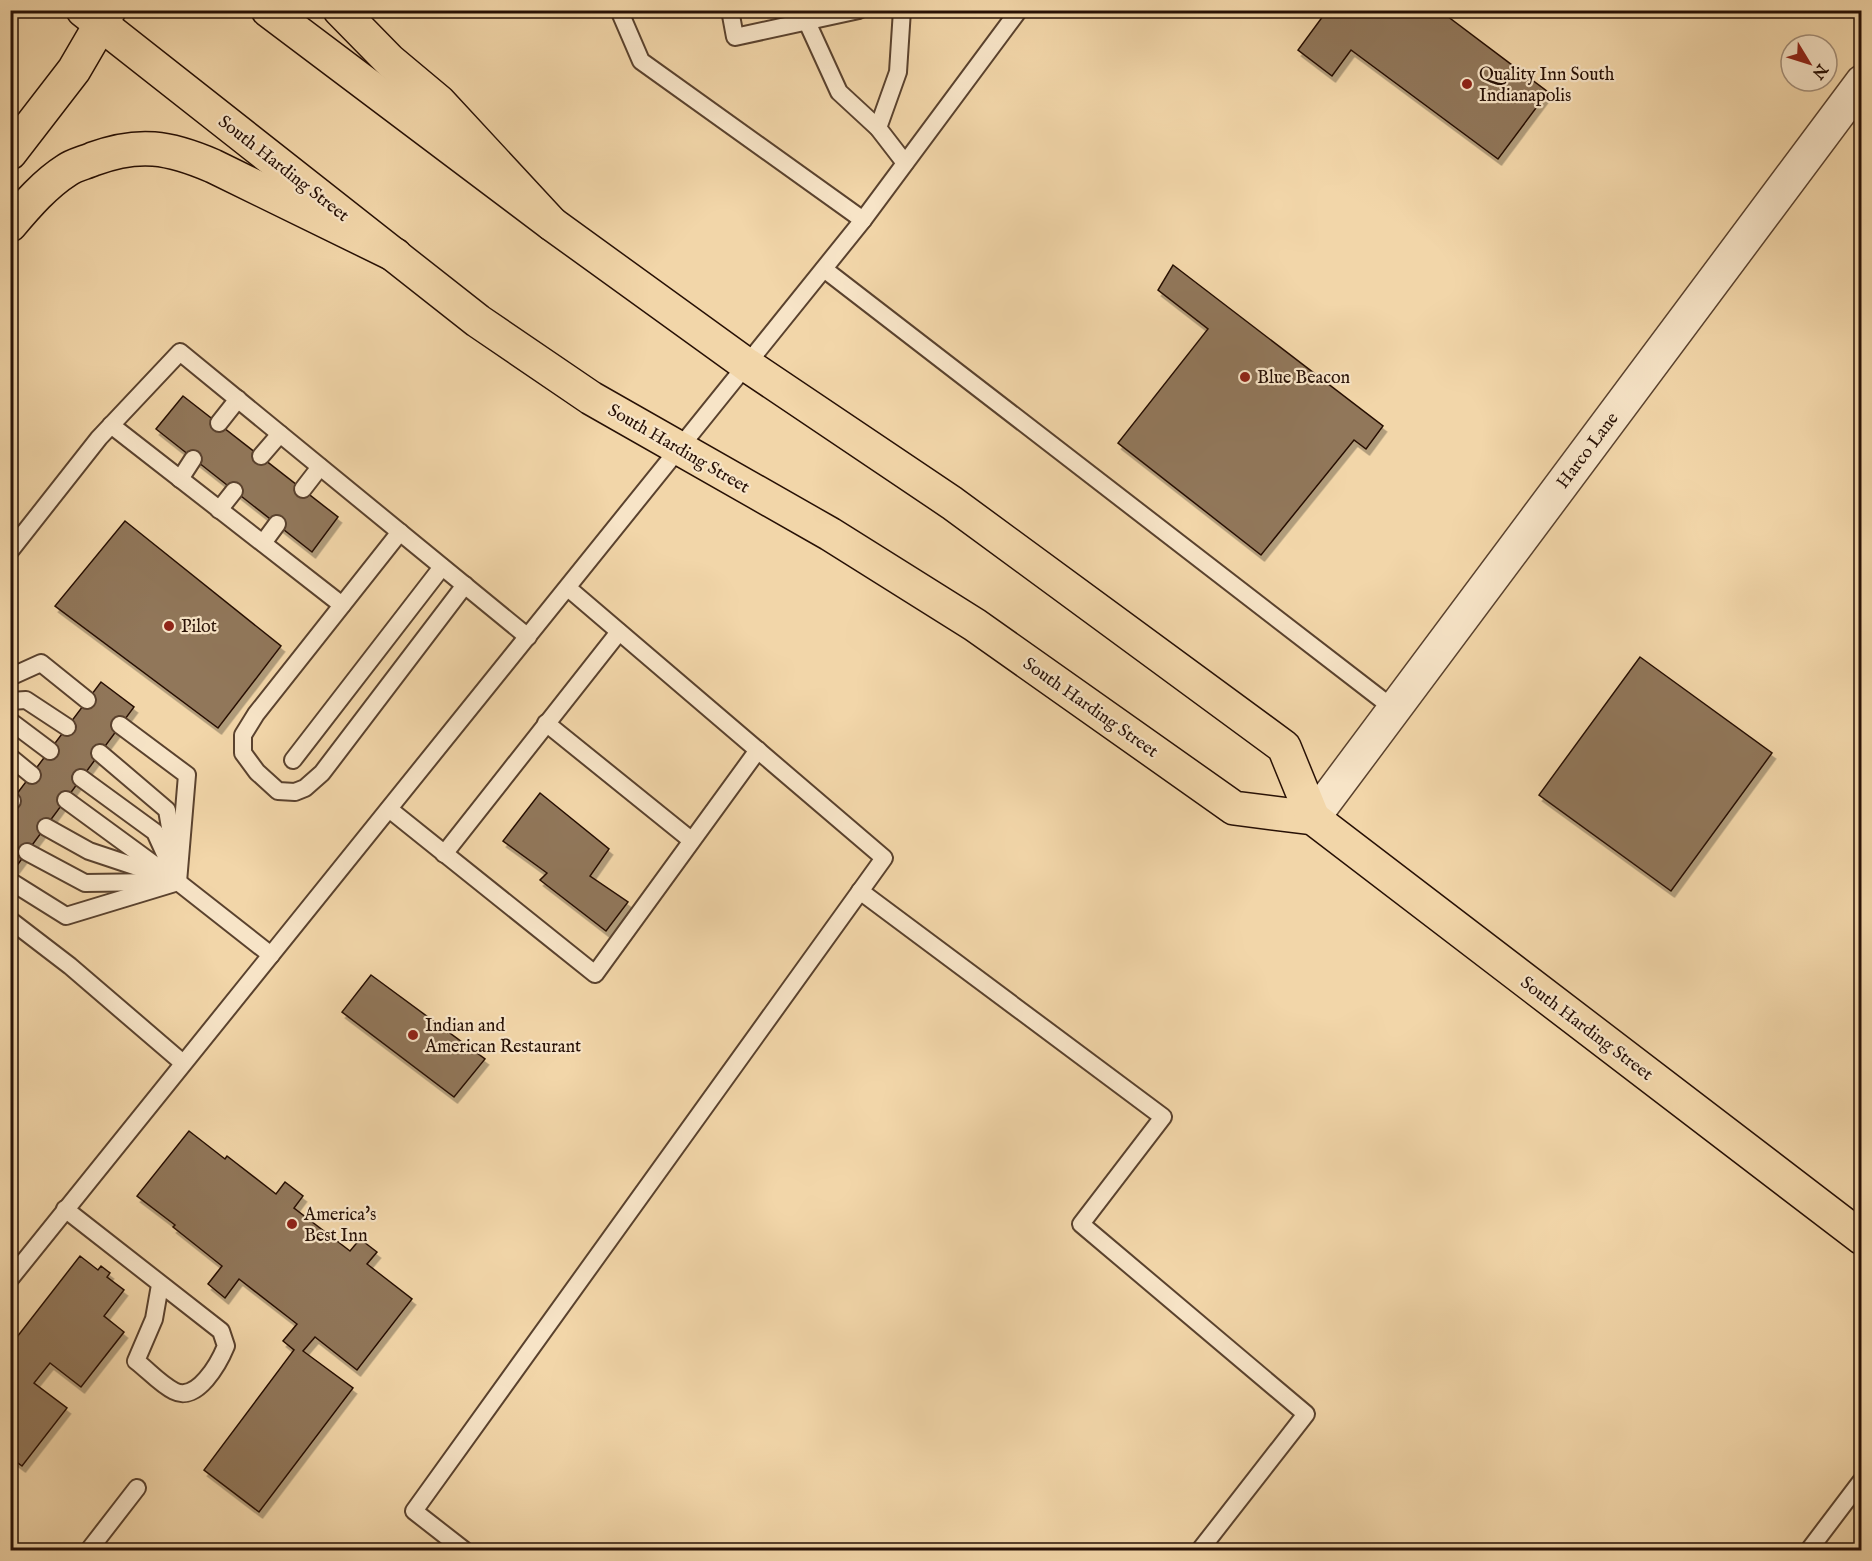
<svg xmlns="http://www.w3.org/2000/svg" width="1872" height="1561" font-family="'IM FELL English',serif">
<defs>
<filter id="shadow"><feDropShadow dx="3.5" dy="6" stdDeviation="0" flood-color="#0004"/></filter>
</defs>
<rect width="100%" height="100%" fill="#f2d6a9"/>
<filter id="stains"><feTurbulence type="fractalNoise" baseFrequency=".00333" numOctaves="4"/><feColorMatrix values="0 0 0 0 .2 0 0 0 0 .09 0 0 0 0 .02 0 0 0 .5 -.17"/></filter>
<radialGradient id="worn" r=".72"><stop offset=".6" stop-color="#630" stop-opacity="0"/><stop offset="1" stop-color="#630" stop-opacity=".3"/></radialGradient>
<g fill="#91775a" stroke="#271005" stroke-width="1.5" filter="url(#shadow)">
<polygon points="1324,10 1439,10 1548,92 1498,159 1351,50 1332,76 1298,50 1326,12"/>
<polygon points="1173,265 1383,426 1366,449 1354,440 1261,555 1118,443 1208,329 1158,290"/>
<polygon points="183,396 338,517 312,552 156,429"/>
<polygon points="125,521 281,646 218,728 55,606"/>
<polygon points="1640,657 1772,753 1671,891 1539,795"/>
<polygon points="101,682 134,707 10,875 10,803"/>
<polygon points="540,793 609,849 590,876 628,902 606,931 540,880 547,873 503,841"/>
<polygon points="371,975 485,1059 454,1097 342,1012"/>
<polygon points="189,1131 225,1159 227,1156 276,1194 285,1182 303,1196 294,1208 350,1251 360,1239 377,1252 367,1264 412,1299 357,1370 315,1337 303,1351 353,1388 259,1512 204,1470 294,1350 283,1341 297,1324 239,1279 225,1298 208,1284 222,1266 173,1227 175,1225 137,1196"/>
<polygon points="80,1256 98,1270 101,1266 110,1273 107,1277 124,1290 104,1316 124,1332 81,1387 50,1363 34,1383 67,1408 22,1466 10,1457 10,1336 12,1334 17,1337"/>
</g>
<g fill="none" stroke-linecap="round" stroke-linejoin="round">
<g stroke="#5a422e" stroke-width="20">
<g id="lane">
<polyline points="619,10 641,61 863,220"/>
<polyline points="730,10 735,37 859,10"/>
<polyline points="805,10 807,22 839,92 878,128 905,163"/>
<polyline points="878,128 898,72 902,10"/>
<polyline points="824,269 1394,709"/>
<polyline points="219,423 238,399"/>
<polyline points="111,425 342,605"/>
<polyline points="261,456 280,434"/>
<polyline points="180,479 193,459"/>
<polyline points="303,489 320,467"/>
<polyline points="219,510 234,491"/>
<polyline points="400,532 256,714 243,735 243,753 257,772 278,791 295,792 305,788 322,773 465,585"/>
<polyline points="263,543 277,524"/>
<polyline points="10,551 99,438 180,352 528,637"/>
<polyline points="10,677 41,663 87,700"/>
<polyline points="10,701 26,700 67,727"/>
<polyline points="10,721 50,751"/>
<polyline points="546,723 691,840"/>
<polyline points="120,725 187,775 178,882"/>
<polyline points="100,753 167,810 174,851"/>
<polyline points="10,757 32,775"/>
<polyline points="293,760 442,567"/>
<polyline points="81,778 155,832 170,865"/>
<polyline points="10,799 12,801"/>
<polyline points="66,800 178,882 271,955"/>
<polyline points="389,809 595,974 758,750"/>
<polyline points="46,827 89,851 161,875"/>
<polyline points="27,852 85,883 159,882"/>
<polyline points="444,854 619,632"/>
<polyline points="10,881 66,916 178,882"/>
<polyline points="860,891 1163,1117 1081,1224 1306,1414 1200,1550"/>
<polyline points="10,920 70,966 183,1063"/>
<path d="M65 1209 221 1331 226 1346C219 1363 197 1403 174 1391 160 1384 148 1370 136 1361L154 1319 160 1285"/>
<polyline points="10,1279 863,220 1019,10"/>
<polyline points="89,1550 137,1488"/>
<polyline points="464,1550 414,1511 884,858 568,588"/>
<polyline points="1809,1550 1862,1480"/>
</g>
</g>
<g stroke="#5a422e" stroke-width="36">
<polyline id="street" points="1313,818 1862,82"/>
</g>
<g stroke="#271005" stroke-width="36">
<g id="primary">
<polyline points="83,10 478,321 591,398 830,534 975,625 1234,808 1313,818 1862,1238"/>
<polyline points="268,10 552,224 747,365 952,503 1284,747 1313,818"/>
</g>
</g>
<g stroke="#271005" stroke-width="36">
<g id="highway">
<polyline points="340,10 390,61 439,102 552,224"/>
<polyline points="10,153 74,70 109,10"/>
<path d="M10 225C27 205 45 184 67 170 74 165 84 163 93 159 139 142 169 147 213 166L395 255"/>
</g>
</g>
<use href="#lane" stroke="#f7e4c7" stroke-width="16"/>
<use href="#street" stroke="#f7e4c7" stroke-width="33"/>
<use href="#primary" stroke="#f2d6a9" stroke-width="33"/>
<use href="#highway" stroke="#f2d6a9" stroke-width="33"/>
</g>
<g fill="#8f2418" stroke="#f7e4c7" stroke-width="2">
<circle cx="1467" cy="84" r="6"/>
<circle cx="1245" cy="377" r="6"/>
<circle cx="169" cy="626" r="6"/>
<circle cx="413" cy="1035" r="6"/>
<circle cx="292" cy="1224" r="6"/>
</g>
<g text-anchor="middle" stroke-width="4.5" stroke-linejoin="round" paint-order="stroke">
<g font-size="18" fill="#271005" stroke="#f7e4c7" text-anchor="start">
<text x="1479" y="80">Quality Inn South<tspan x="1479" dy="21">Indianapolis</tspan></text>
<text x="1257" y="383">Blue Beacon</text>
<text x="181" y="632">Pilot</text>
<text x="425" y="1031">Indian and<tspan x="425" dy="21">American Restaurant</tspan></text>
<text x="304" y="1220">America's<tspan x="304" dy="21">Best Inn</tspan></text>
</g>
<g font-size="18" fill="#271005" stroke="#f7e4c7">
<text transform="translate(284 168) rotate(38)" y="6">South Harding Street</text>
<text transform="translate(679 448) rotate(30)" y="6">South Harding Street</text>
<text transform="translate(1587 450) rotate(-53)" y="6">Harco Lane</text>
<text transform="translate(1091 707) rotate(35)" y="6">South Harding Street</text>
<text transform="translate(1587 1028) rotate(37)" y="6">South Harding Street</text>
</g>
</g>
<rect width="1872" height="1561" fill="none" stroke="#f2d6a9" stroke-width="36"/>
<rect x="12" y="12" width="1848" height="1537" fill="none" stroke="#271005" stroke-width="3"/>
<rect x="18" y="18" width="1836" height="1525" fill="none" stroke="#271005" stroke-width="1.5"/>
<g transform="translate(1809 63) rotate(128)"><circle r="28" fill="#f7e4c7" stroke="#a48f79" stroke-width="1.5"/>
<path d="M0-4.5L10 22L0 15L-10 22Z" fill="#8f2418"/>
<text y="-9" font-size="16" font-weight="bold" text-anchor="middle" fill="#271005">N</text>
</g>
<rect width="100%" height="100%" filter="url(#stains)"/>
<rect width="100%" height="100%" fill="url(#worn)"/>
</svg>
